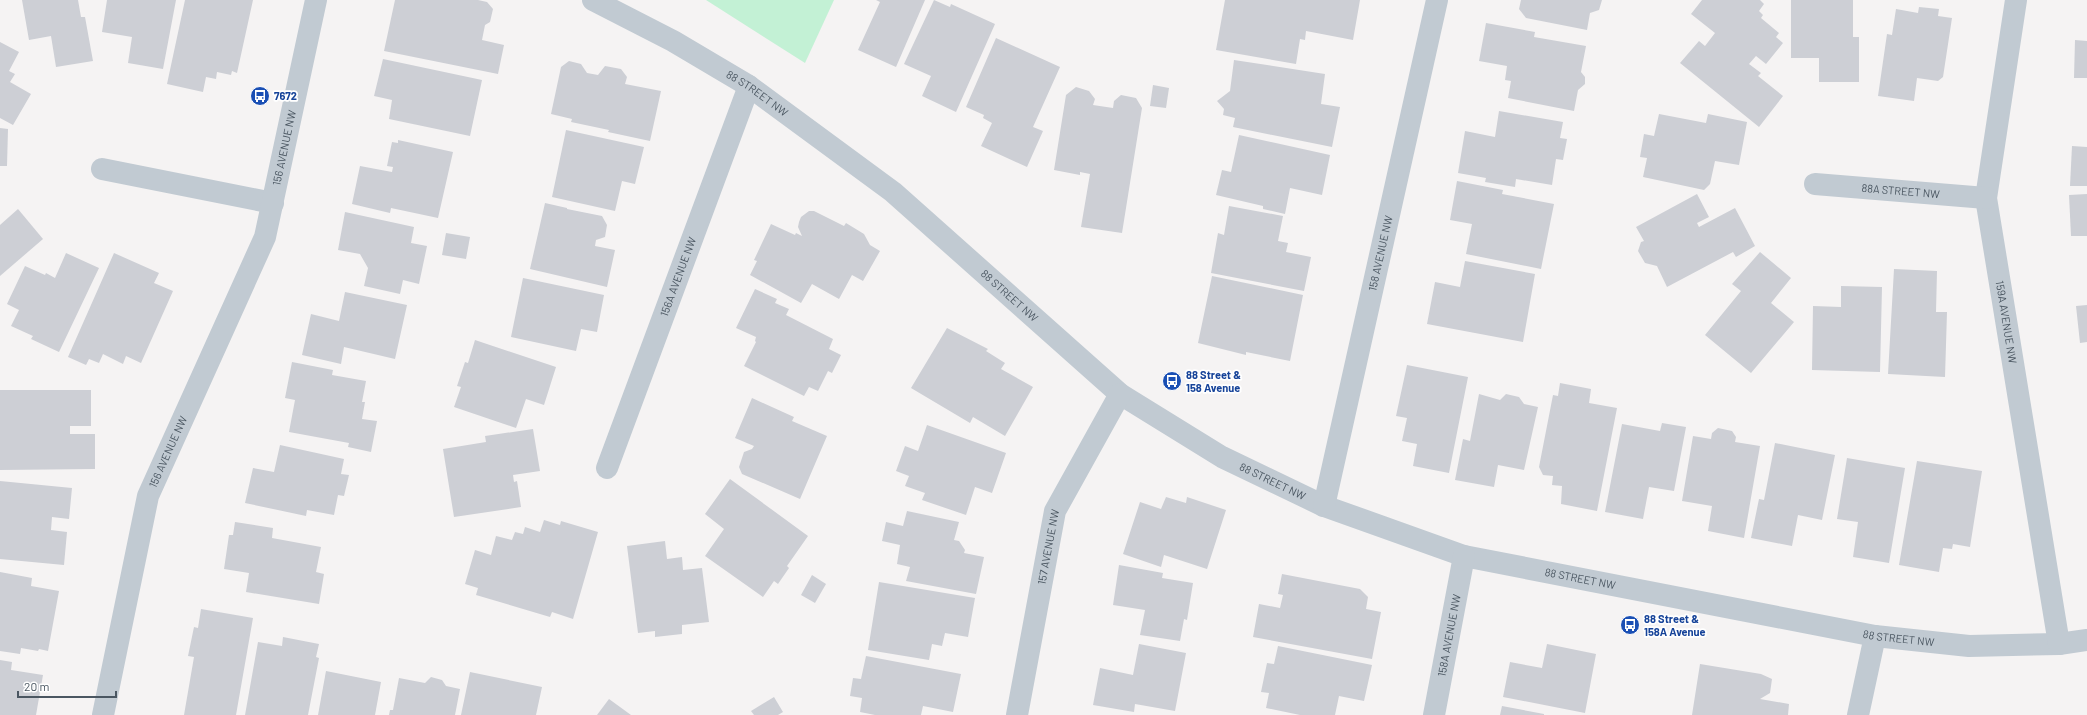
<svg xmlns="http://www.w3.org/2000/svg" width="2087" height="715" font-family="Barlow,sans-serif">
<rect width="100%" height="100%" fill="#f5f3f3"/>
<polygon fill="#c3f1d5" points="706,0 834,0 805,63"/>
<g fill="#cdcfd5">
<polygon points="22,0 78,0 81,17 85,17 93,61 56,67 51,36 29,40"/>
<polygon points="107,0 176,0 163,69 128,63 132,37 102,32"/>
<polygon points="185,0 253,0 237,73 232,71 231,75 217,72 216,79 206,77 203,92 167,84"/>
<polygon points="395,0 478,0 487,2 493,9 490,22 485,25 482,40 504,45 498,74 384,51"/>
<polygon points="876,0 925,0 896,67 858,50 880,2"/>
<polygon points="934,0 950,7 951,4 995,24 956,112 922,96 931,76 904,64"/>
<polygon points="1225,0 1360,0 1353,40 1306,31 1305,40 1300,39 1296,64 1216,50"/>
<polygon points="1521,0 1602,0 1599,10 1590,13 1587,30 1526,18 1519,9"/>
<polygon points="1702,0 1760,0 1764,4 1759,11 1763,15 1761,18 1779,33 1776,37 1783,43 1766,64 1756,56 1749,64 1761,73 1758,76 1783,96 1759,127 1680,63 1699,41 1705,46 1715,33 1691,14"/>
<polygon points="1791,0 1853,0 1853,37 1859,37 1859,82 1819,82 1819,58 1791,58"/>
<polygon points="1919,7 1939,9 1938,16 1952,18 1943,77 1938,81 1917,78 1914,101 1878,96 1887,34 1892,35 1896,9 1918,13"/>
<polygon points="1486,23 1535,32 1534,37 1586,46 1581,72 1585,77 1585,84 1578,90 1574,111 1508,98 1511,81 1505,80 1507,66 1479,61"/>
<polygon points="996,38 1060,67 1033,127 1043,131 1027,167 981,146 992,123 983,118 984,115 966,107"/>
<polygon points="2075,40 2087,41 2087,78 2074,78"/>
<polygon points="0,42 19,52 9,71 15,74 10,82 31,94 13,125 0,118"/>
<polygon points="383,59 482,80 470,136 389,119 392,100 374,96"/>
<polygon points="1234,60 1325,74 1321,104 1340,107 1332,147 1233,127 1235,118 1223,115 1224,109 1217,101 1230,91"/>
<polygon points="569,61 581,64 587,73 598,75 605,66 621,69 627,77 625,84 661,91 650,141 608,132 609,130 571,122 572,119 551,114 561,67"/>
<polygon points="1153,85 1169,88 1166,108 1150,106"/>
<polygon points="1076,87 1089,91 1095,99 1093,105 1113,108 1114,101 1121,95 1136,98 1142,108 1122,233 1081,227 1090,174 1080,172 1080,175 1054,170 1066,95"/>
<polygon points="1499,111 1563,122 1560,138 1567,139 1563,160 1556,159 1552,185 1516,179 1515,187 1485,182 1486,178 1458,173 1465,131 1495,137"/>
<polygon points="1659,114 1706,123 1708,114 1747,122 1739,165 1715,161 1710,184 1704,190 1643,177 1647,158 1640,157 1644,134 1654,136"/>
<polygon points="0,128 8,129 7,166 0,166"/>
<polygon points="566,130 644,147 635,184 622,181 615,211 552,197"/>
<polygon points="1239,135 1330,155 1322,195 1290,188 1285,214 1263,209 1263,206 1216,195 1222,170 1231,172"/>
<polygon points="398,140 453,152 438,218 391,208 390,213 352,204 360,166 392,172 393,167 387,166 392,142 398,143"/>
<polygon points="2072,146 2087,147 2087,186 2070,186"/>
<polygon points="1457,181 1503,190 1502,194 1554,204 1541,269 1466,254 1472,224 1450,220"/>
<polygon points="1697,194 1709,217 1697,223 1699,227 1735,208 1755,246 1736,257 1733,252 1667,287 1657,266 1645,263 1638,251 1641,242 1644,241 1636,227"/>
<polygon points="2087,194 2087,236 2071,236 2069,195"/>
<polygon points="545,203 567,208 567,209 602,216 607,225 605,237 596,240 595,246 615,250 607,287 530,269"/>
<polygon points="1229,206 1283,216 1278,241 1288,243 1286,252 1311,257 1304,291 1211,273 1218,233 1224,235"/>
<polygon points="18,209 43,239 0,276 0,225"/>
<polygon points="809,211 814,211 844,226 846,223 864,234 870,245 880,251 863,281 852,275 839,299 812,284 801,303 750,275 757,261 754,260 771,224 795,235 796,233 802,236 798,227 799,222 801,217"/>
<polygon points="345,212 414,227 411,243 427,246 419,284 403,280 400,294 364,286 368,268 360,254 338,250"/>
<polygon points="446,233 470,237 466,259 442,255"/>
<polygon points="1760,252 1791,278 1771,303 1794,322 1751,373 1705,335 1741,291 1732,284"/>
<polygon points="66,253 99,268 59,352 31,339 33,336 11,326 19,310 7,304 25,266 45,275 46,273 55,278"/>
<polygon points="114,253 159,273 154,283 173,291 141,363 126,356 123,364 103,354 99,363 89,359 86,365 68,357"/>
<polygon points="1465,261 1535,274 1523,342 1427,324 1435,282 1460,287"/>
<polygon points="1894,269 1937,271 1936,312 1947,312 1945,377 1888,374"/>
<polygon points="1212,276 1303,295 1290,361 1246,352 1246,355 1198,343"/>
<polygon points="523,278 604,295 597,332 581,329 576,351 511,337"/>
<polygon points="1841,286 1882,287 1880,372 1812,370 1813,306 1841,307"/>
<polygon points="755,289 777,299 775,303 789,309 786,315 833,339 829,349 841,355 832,373 828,371 818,391 809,387 804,396 744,366 756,342 755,341 756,337 736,328"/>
<polygon points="345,292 407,305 395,359 344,347 341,364 302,355 311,314 339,321"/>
<polygon points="2087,305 2087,342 2080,343 2076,306"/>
<polygon points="947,328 988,349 986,351 1005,363 1001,369 1033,387 1005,436 973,417 970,423 911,388"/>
<polygon points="475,340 556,367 544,405 526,399 516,428 454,407 461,387 457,386 465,362 468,363"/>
<polygon points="292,362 333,370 332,375 366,381 362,402 365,402 362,419 377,421 371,452 348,447 349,443 289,432 295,400 285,398"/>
<polygon points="1407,365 1468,377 1449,473 1413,466 1417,444 1402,441 1407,418 1396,416"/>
<polygon points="1560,383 1591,389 1589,403 1617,408 1597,511 1561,504 1562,486 1552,485 1553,476 1543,475 1539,467 1553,395 1558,396"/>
<polygon points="0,390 91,390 91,426 70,426 70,434 95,434 95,469 0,470"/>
<polygon points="1479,394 1500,400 1506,394 1519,397 1524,404 1538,407 1524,470 1498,465 1494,487 1455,480 1463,439 1470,441"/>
<polygon points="752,398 794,417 792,421 827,436 800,499 742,474 739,467 744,452 752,449 754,446 735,438"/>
<polygon points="1662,423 1686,427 1674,491 1649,487 1643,519 1605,512 1622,424 1660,431"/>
<polygon points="927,425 1006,453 992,493 975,487 966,515 922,500 925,493 905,486 909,476 896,471 905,446 918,451"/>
<polygon points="1718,428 1732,431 1736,437 1735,442 1760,446 1744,538 1708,531 1712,506 1682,501 1693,436 1711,439 1712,433"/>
<polygon points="533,429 540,471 513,475 514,482 517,481 521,507 454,517 443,449 486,442 485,436"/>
<polygon points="1775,443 1835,455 1822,520 1798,515 1792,546 1751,538 1759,499 1764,500"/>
<polygon points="280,445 344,459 341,474 349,475 344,496 338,495 334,515 307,510 306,516 245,503 253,468 274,472"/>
<polygon points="1847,458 1905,468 1889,563 1853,557 1858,522 1837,519"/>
<polygon points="1917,461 1982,471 1970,547 1953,544 1952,549 1943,548 1939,572 1899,565"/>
<polygon points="730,479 808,536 787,566 789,568 778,584 774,581 763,597 705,556 724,529 705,514"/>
<polygon points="0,481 72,488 69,519 52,517 51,530 67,532 64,565 0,559"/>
<polygon points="1166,497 1186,503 1187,497 1226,510 1207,569 1164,555 1161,567 1123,554 1140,502 1161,509"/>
<polygon points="907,511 959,522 954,540 959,541 965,550 964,553 984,557 976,594 906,581 910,567 897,564 900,545 882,541 886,522 903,526"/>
<polygon points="544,520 560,525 561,521 598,532 573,619 552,612 550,617 476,595 478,588 465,584 475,550 491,555 496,536 512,540 515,532 523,534 525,527 540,532"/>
<polygon points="235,522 273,528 272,538 321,547 316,572 324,574 319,604 246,592 249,573 224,569 229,535 233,535"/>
<polygon points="665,541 667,559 682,557 683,570 702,568 709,622 682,625 682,634 655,637 655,631 638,633 627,546"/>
<polygon points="1119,565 1163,573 1162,578 1193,583 1187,620 1184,619 1180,641 1140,635 1145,610 1113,605"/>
<polygon points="0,572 32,578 31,586 59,591 48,651 39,649 38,651 21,648 20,654 0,651"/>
<polygon points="1282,574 1360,589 1368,597 1366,609 1381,612 1372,659 1253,637 1259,604 1280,608 1283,595 1278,594"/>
<polygon points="812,575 826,584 815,603 801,595"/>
<polygon points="879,582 975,598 968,637 945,633 942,646 932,644 929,660 868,650"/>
<polygon points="201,609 253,618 236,715 184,715 194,657 188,656 194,627 198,628"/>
<polygon points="283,637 319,644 316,657 319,658 308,715 245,715 258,642 282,646"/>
<polygon points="1139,644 1186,653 1175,711 1135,704 1134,712 1093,705 1100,668 1133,675"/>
<polygon points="1547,644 1596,654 1585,713 1503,697 1510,662 1542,668"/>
<polygon points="1278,646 1372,665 1364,701 1339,696 1335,715 1300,715 1266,708 1269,693 1261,692 1267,663 1274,664"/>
<polygon points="866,656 961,674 953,712 923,706 921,715 875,715 860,712 862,698 850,696 853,678 861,679"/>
<polygon points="0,660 12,662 11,670 43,675 36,715 0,715"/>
<polygon points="1700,664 1761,674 1772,679 1770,693 1760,699 1789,704 1788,715 1692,715"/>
<polygon points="326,671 381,682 375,715 318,715"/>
<polygon points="470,672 542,687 536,715 461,715"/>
<polygon points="431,677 442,680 446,686 460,689 455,715 389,715 390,710 393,710 399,678 425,683"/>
<polygon points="774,697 783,712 778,715 754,715 751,711"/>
<polygon points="609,699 631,715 597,715"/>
<polygon points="1502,706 1544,714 1544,715 1500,715"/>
</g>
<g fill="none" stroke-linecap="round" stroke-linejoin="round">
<g stroke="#c1cad2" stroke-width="22">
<path id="s1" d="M593 0 673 41 749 86 893 192 1120 394 1222 457 1324 506 1464 556 1875 636 1969 646 2059 644 2087 640"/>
<path id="s2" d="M2016 0 1986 198 2059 644"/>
<polyline points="102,169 273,203"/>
<path id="s3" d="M1815 184 1986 198"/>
<path id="s4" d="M607 468 749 86"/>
<path id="s5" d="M1324 506 1437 0"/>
<path id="s6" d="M103 715 148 496 265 237 316 0"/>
<path id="s7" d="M1017 715 1055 511 1120 394"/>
<path id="s8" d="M1434 715 1464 556"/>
<polyline points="1858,715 1875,636"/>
</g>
</g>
<defs>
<g id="bus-disc" transform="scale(1)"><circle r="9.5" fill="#1a4fb4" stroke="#fff"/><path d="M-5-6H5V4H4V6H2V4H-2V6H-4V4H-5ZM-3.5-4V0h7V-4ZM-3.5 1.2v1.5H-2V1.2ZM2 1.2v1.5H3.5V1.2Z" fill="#fff"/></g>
</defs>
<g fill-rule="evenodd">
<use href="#bus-disc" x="260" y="96"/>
<use href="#bus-disc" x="1172" y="381"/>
<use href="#bus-disc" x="1630" y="625"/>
</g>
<g text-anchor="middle" stroke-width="3.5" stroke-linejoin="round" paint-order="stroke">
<g font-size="11" fill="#4a5661" stroke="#fff">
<text dy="4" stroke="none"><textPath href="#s1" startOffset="189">88 STREET NW</textPath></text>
<text dy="4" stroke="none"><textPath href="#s6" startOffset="599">156 AVENUE NW</textPath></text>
<text dy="4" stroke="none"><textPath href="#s3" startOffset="86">88A STREET NW</textPath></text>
<text dy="4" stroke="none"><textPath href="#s5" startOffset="259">158 AVENUE NW</textPath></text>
<text dy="4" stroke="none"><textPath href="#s4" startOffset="204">156A AVENUE NW</textPath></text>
<text dy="4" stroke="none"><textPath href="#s1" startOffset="513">88 STREET NW</textPath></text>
<text dy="4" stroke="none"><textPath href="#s2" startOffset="326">159A AVENUE NW</textPath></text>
<text dy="4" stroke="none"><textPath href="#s6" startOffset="272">156 AVENUE NW</textPath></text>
<text dy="4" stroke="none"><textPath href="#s1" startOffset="837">88 STREET NW</textPath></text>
<text dy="4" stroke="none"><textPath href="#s7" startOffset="171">157 AVENUE NW</textPath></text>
<text dy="4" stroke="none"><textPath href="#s1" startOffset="1161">88 STREET NW</textPath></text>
<text dy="4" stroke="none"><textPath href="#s8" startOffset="81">158A AVENUE NW</textPath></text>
<text dy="4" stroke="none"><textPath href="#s1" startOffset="1485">88 STREET NW</textPath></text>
</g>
<g font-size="11" font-weight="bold" fill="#164399" stroke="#fff" text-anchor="start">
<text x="274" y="100">7672</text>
<text x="1186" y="379">88 Street &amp;<tspan x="1186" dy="13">158 Avenue</tspan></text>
<text x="1644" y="623">88 Street &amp;<tspan x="1644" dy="13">158A Avenue</tspan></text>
</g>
</g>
<path d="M18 691v6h98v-6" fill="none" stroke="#4a5661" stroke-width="2"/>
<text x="24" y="691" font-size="12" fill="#4a5661" stroke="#ffffff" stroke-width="3" paint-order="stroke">20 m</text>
</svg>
